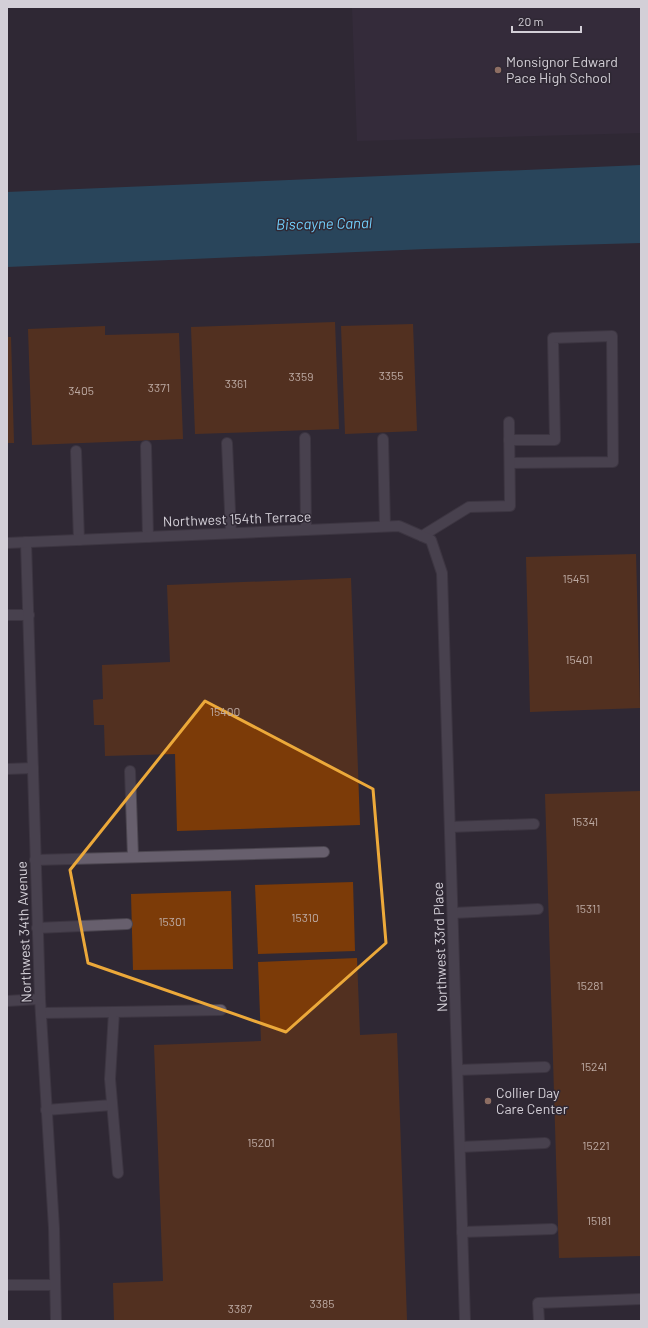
<svg xmlns="http://www.w3.org/2000/svg" width="648" height="1328" font-family="Barlow,sans-serif">
<rect width="100%" height="100%" fill="#2f2834"/>
<polygon fill="#3a3041" points="352,7 641,7 641,133 357,141"/>
<polygon fill="#226989" points="641,165 641,243 426,249 7,267 7,192"/>
<g fill="#7c3b08">
<polygon points="335,322 339,429 195,434 191,327"/>
<polygon points="413,324 417,431 345,434 341,326"/>
<polygon points="105,326 105,335 179,333 183,439 32,445 28,329"/>
<polygon points="7,337 11,337 14,443 7,443"/>
<polygon points="636,554 640,708 530,712 526,557"/>
<polygon points="351,578 360,825 177,831 175,754 105,756 104,725 94,725 93,700 103,699 102,665 170,662 167,585"/>
<polygon points="641,791 641,1256 559,1258 545,794"/>
<polygon points="353,882 355,951 258,954 255,885"/>
<polygon points="231,891 233,969 133,970 131,894"/>
<polygon points="357,958 360,1035 397,1033 407,1320 114,1321 113,1283 163,1281 154,1045 261,1041 258,962"/>
</g>
<g fill="none" stroke-linecap="round" stroke-linejoin="round">
<g stroke="#4c4650" stroke-width="12">
<g id="lane">
<polyline points="305,438 306,530"/>
<polyline points="383,439 385,526"/>
<polyline points="509,440 555,440 553,338 612,336 613,462 510,463"/>
<polyline points="227,443 231,533"/>
<polyline points="146,446 148,537"/>
<polyline points="76,451 79,540"/>
<polyline points="422,536 469,507 510,506 509,422"/>
<polyline points="7,615 29,615"/>
<polyline points="7,769 33,768"/>
<polyline points="130,771 133,857"/>
<polyline points="450,827 534,824"/>
<polyline points="35,860 324,852"/>
<polyline points="453,913 538,909"/>
<polyline points="37,928 127,924"/>
<polyline points="41,1013 114,1012"/>
<polyline points="458,1070 545,1067"/>
<polyline points="46,1110 112,1105"/>
<polyline points="460,1147 545,1143"/>
<polyline points="118,1173 110,1079 114,1012 221,1010"/>
<polyline points="462,1232 552,1229"/>
<polyline points="7,1285 55,1285"/>
<polyline points="539,1321 538,1303 641,1299"/>
</g>
</g>
<g stroke="#4c4650" stroke-width="12">
<g id="street">
<polyline points="26,542 40,999 54,1228 56,1321"/>
<polyline points="7,543 399,526 431,540 442,573 465,1321"/>
<polyline points="7,1001 40,999"/>
</g>
</g>
<use href="#lane" stroke="#675f6d" stroke-width="10"/>
<use href="#street" stroke="#675f6d" stroke-width="10"/>
</g>
<path d="M0 0H648V1328H0ZM205 701 373 789 386 943 286 1032 88 963 70 870Z" fill="#2f2834" fill-opacity=".55" fill-rule="evenodd"/>
<path fill="none" stroke="#eca93a" stroke-width="3" stroke-linejoin="round" d="M205 701 373 789 386 943 286 1032 88 963 70 870Z"/>
<g fill="#8d6e63" stroke="#2f2834" stroke-width="1.5">
<circle cx="498" cy="70" r="4"/>
<circle cx="488" cy="1101" r="4"/>
</g>
<g text-anchor="middle" stroke-width="3" stroke-linejoin="round" paint-order="stroke">
<g font-size="12" fill="#bdaaa3">
<text x="391" y="380">3355</text>
<text x="301" y="381">3359</text>
<text x="236" y="388">3361</text>
<text x="159" y="392">3371</text>
<text x="81" y="395">3405</text>
<text x="576" y="583">15451</text>
<text x="579" y="664">15401</text>
<text x="225" y="716">15400</text>
<text x="585" y="826">15341</text>
<text x="588" y="913">15311</text>
<text x="305" y="922">15310</text>
<text x="172" y="926">15301</text>
<text x="590" y="990">15281</text>
<text x="594" y="1071">15241</text>
<text x="261" y="1147">15201</text>
<text x="596" y="1150">15221</text>
<text x="599" y="1225">15181</text>
<text x="322" y="1308">3385</text>
<text x="240" y="1313">3387</text>
</g>
<g font-size="14" fill="#d3cfd7" stroke="#2f2834" text-anchor="start">
<text x="506" y="67">Monsignor Edward<tspan x="506" dy="16">Pace High School</tspan></text>
<text x="496" y="1098">Collier Day<tspan x="496" dy="16">Care Center</tspan></text>
</g>
<g font-size="14" fill="#d3cfd7" stroke="#2f2834">
<text transform="translate(237 519) rotate(-2)" y="5">Northwest 154th Terrace</text>
<text transform="translate(24 932) rotate(-92)" y="5">Northwest 34th Avenue</text>
<text transform="translate(440 947) rotate(-92)" y="5">Northwest 33rd Place</text>
</g>
<g font-size="15" font-style="italic" fill="#71cefb" stroke="#2f2834">
<text transform="translate(324 224) rotate(-1)" y="5">Biscayne Canal</text>
</g>
</g>
<rect width="648" height="1328" fill="none" stroke="#d3cfd7" stroke-width="16"/>
<path d="M512 26v6h69v-6" fill="none" stroke="#d3cfd7" stroke-width="2"/>
<text x="518" y="26" font-size="12" fill="#d3cfd7" stroke="#2f2834" stroke-width="3" paint-order="stroke">20 m</text>
</svg>
